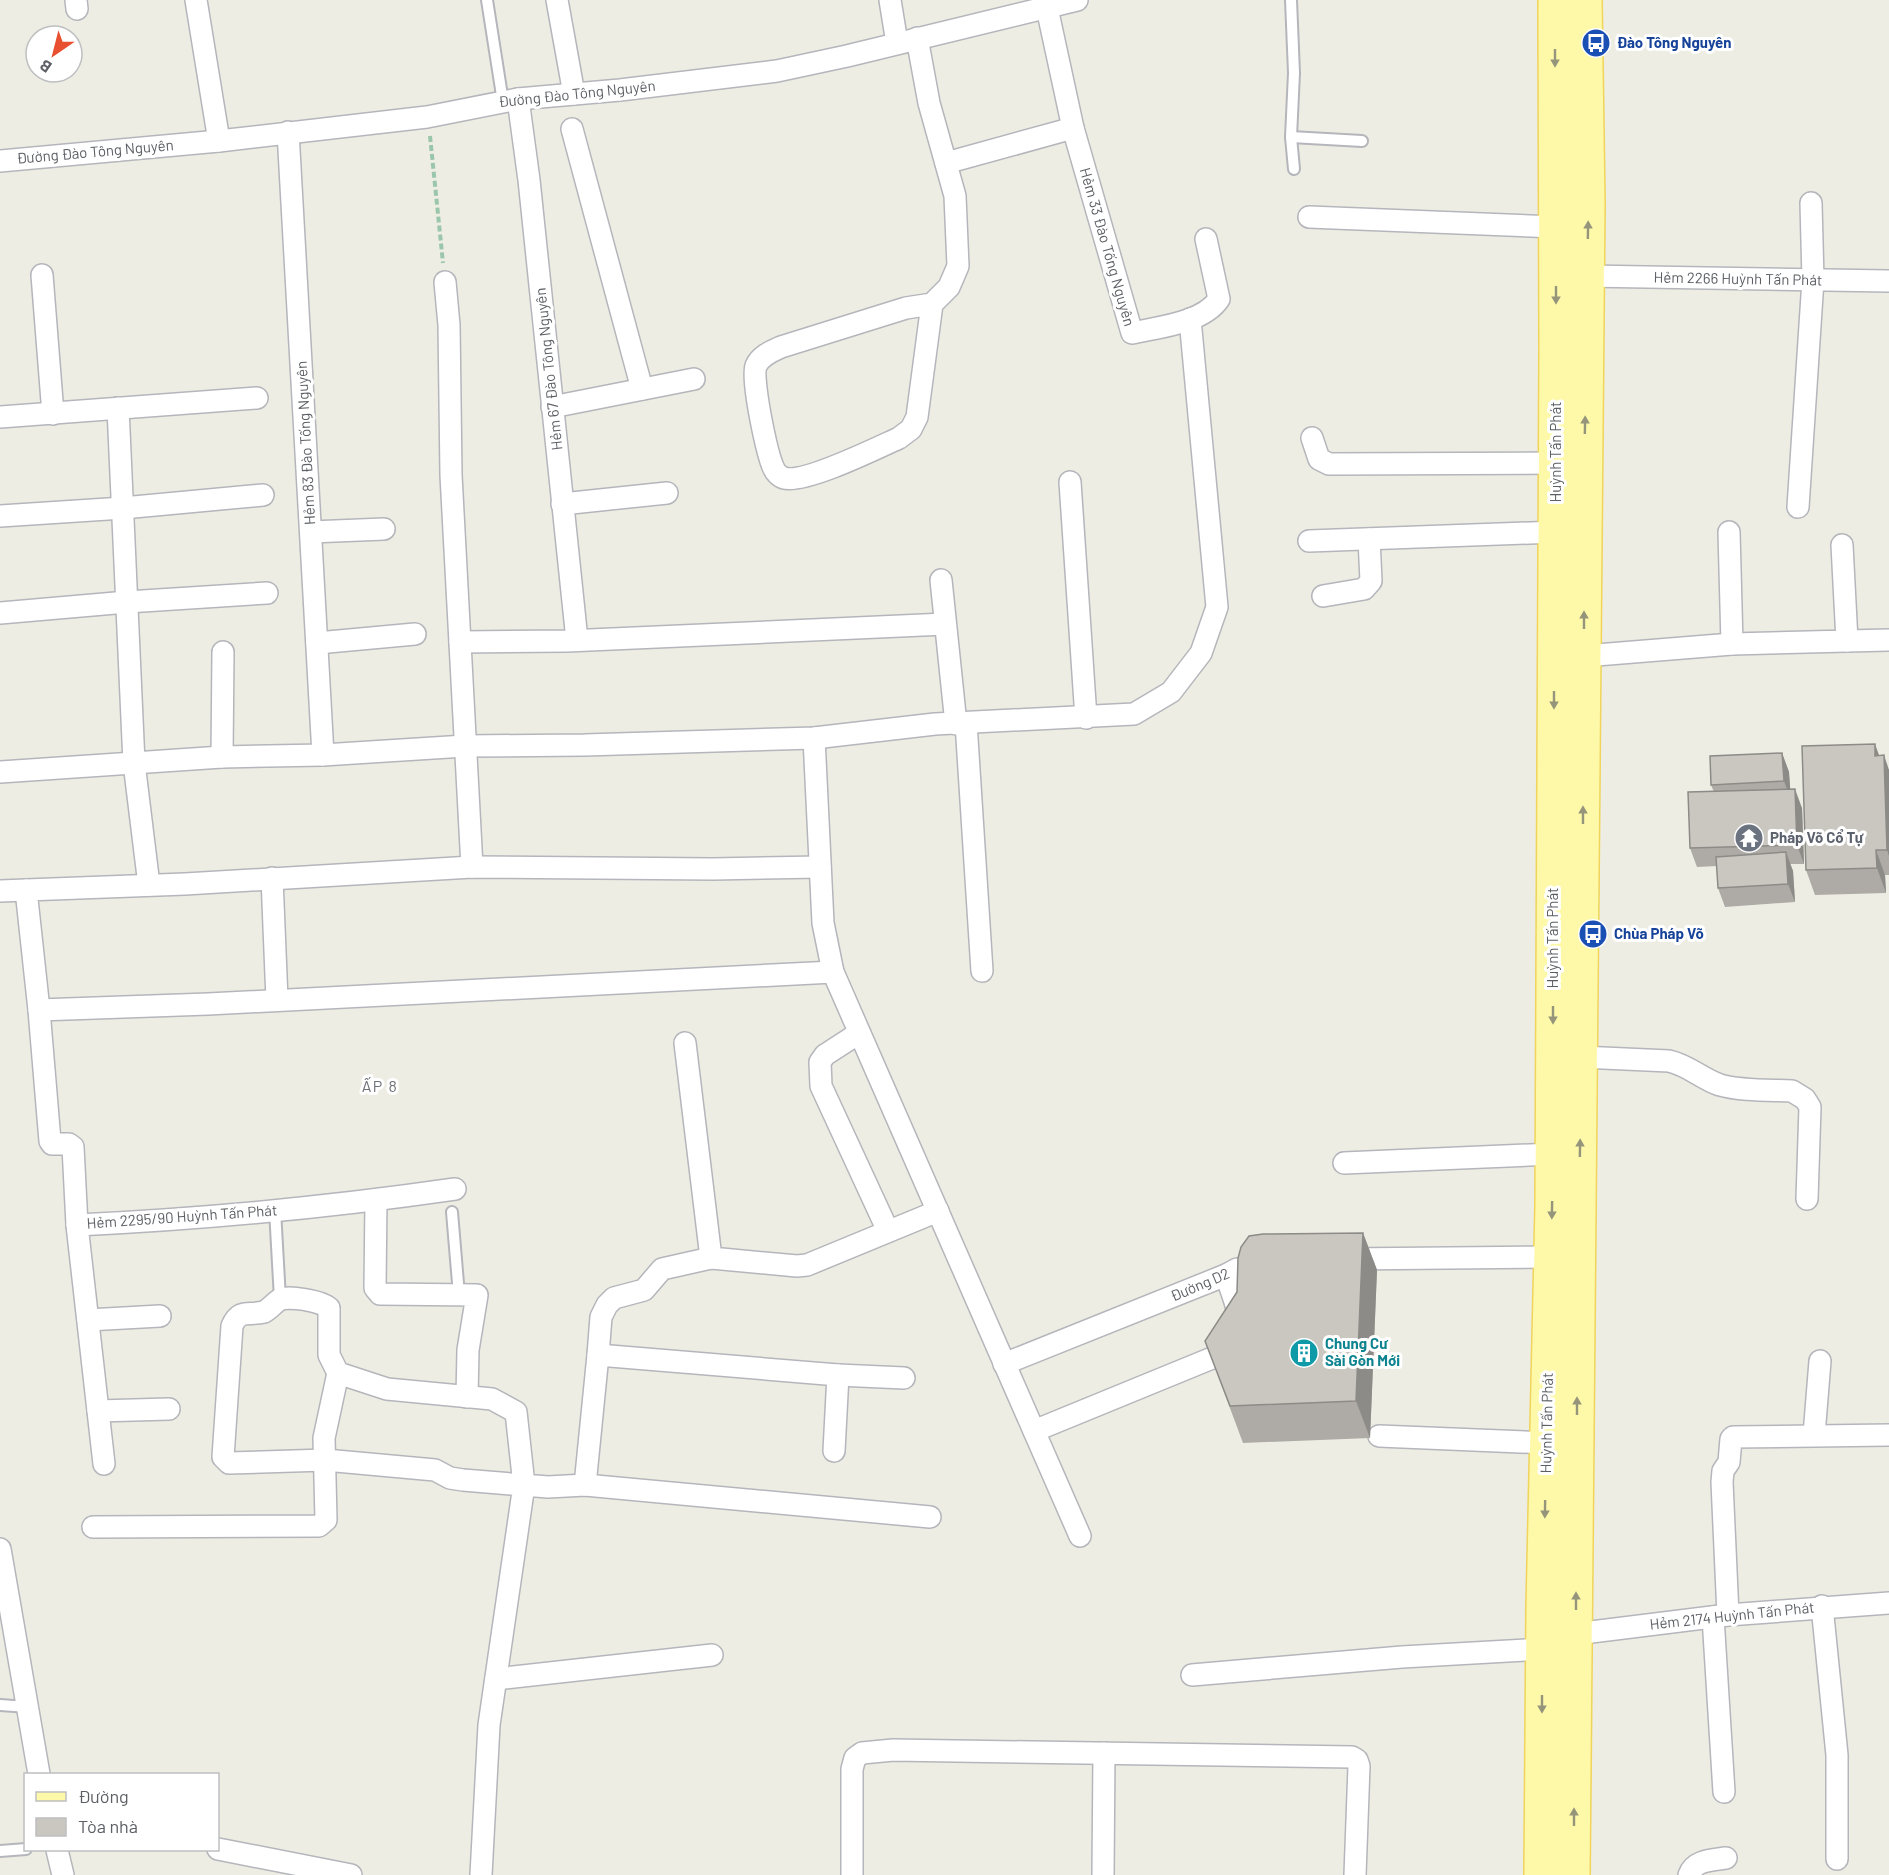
<svg xmlns="http://www.w3.org/2000/svg" width="1889" height="1875" font-family="Barlow,sans-serif">
<rect width="100%" height="100%" fill="#eeede4"/>
<g fill="none" stroke-linecap="round" stroke-linejoin="round">
<g stroke="#b4b6bb" stroke-width="14">
<g id="lane">
<polyline points="487,0 503,102"/>
<polyline points="1291,0 1294,73 1291,137 1294,169"/>
<polyline points="1291,137 1362,141"/>
<polyline points="275,1210 280,1299"/>
<polyline points="452,1212 459,1295"/>
<polyline points="0,1705 28,1707"/>
<polyline points="0,1851 26,1849"/>
</g>
</g>
<g stroke="#b4b6bb" stroke-width="24">
<g id="street">
<polyline points="76,0 77,9"/>
<polyline points="196,0 219,141"/>
<polyline points="557,0 574,94"/>
<polyline points="890,0 897,43"/>
<path d="M1047 8 1073 128 1132 333C1159 327 1203 323 1219 299L1206 239"/>
<path d="M917 38 929 103 955 196 958 266 949 287 932 304 906 308 781 347C772 351 760 356 756 366 751 379 767 455 774 469 775 472 780 477 784 478 804 484 877 448 899 438L911 429 917 417 932 304"/>
<polyline points="518,99 529,180 577,640"/>
<polyline points="572,129 642,389"/>
<polyline points="288,132 323,755"/>
<polyline points="0,161 219,141 427,117 518,99 620,90 777,71 847,56 1077,0"/>
<polyline points="946,163 1073,128"/>
<polyline points="1309,217 1556,227"/>
<polyline points="42,275 53,414"/>
<polyline points="1587,276 1889,281"/>
<polyline points="445,282 449,325 451,475 472,867"/>
<polyline points="552,407 694,379"/>
<polyline points="118,408 134,763 149,885"/>
<polyline points="0,417 257,398"/>
<polyline points="1312,438 1319,459 1329,464 1556,463"/>
<polyline points="1070,482 1086,718"/>
<polyline points="562,504 667,493"/>
<polyline points="1798,507 1813,280 1811,203"/>
<polyline points="0,516 123,508 263,495"/>
<polyline points="311,532 384,529"/>
<polyline points="1729,532 1732,644"/>
<polyline points="1309,541 1555,532"/>
<polyline points="941,580 956,724"/>
<polyline points="1323,596 1364,589 1371,581 1369,539"/>
<polyline points="0,613 127,602 267,593"/>
<polyline points="1847,641 1889,640"/>
<polyline points="460,642 567,641 945,624"/>
<polyline points="317,643 415,634"/>
<polyline points="1584,656 1732,644 1847,641 1842,545"/>
<polyline points="966,723 982,971"/>
<path d="M814 738 823 923 833 972 1034 1431 1222 1354C1250 1324 1237 1311 1226 1275"/>
<polyline points="222,757 223,652"/>
<polyline points="0,772 222,757 323,755 465,746 585,745 814,738 935,724 1134,714 1171,692 1201,653 1217,607 1190,319"/>
<polyline points="820,867 713,869 472,867 185,884 26,890 39,1010 208,1004 833,972"/>
<polyline points="272,878 277,1000"/>
<polyline points="0,891 26,890"/>
<polyline points="39,1010 50,1141 52,1144 69,1144 73,1147 77,1225"/>
<polyline points="859,1033 825,1055 820,1062 821,1086 888,1231"/>
<polyline points="685,1043 711,1258 797,1266 807,1265 938,1211"/>
<path d="M1581 1057 1669 1061C1688 1065 1702 1079 1720 1085 1741 1091 1770 1090 1792 1091L1805 1099 1810 1107 1807 1199"/>
<polyline points="1344,1163 1552,1154"/>
<polyline points="376,1200 375,1288 380,1294 477,1295 468,1350 467,1397"/>
<polyline points="1345,1259 1551,1257"/>
<polyline points="88,1320 160,1316"/>
<polyline points="598,1355 601,1317 607,1305 614,1298 644,1290 662,1269 711,1258"/>
<polyline points="1004,1364 1226,1275 1237,1269"/>
<polyline points="838,1375 904,1378"/>
<polyline points="98,1411 169,1409"/>
<polyline points="1034,1431 1080,1536"/>
<polyline points="1814,1435 1820,1361"/>
<polyline points="1379,1436 1547,1443"/>
<path d="M104 1464 77 1225C204 1219 330 1207 455 1189"/>
<polyline points="585,1485 598,1355 838,1375 834,1451"/>
<polyline points="93,1527 319,1526 326,1520 324,1438 338,1373"/>
<polyline points="0,1549 39,1774"/>
<polyline points="1822,1606 1837,1755 1837,1859"/>
<polyline points="1728,1615 1722,1482 1723,1471 1729,1462 1731,1439 1733,1437 1889,1435"/>
<polyline points="1713,1617 1724,1792"/>
<polyline points="1575,1634 1728,1615 1889,1603"/>
<polyline points="1192,1675 1402,1657 1543,1649"/>
<polyline points="496,1679 712,1655"/>
<polyline points="218,1849 351,1875"/>
<polyline points="57,1850 63,1875"/>
<path d="M481 1875 489 1725 524 1485 516 1412 492 1399 387 1389 338 1373 329 1355V1308C322 1301 287 1295 279 1300 273 1304 270 1309 264 1312 248 1316 240 1308 232 1326L223 1457 229 1463 325 1460 435 1470 450 1478 463 1480 548 1487 585 1485 930 1517"/>
<polyline points="852,1875 852,1769 855,1758 862,1753 893,1750 1352,1757 1357,1760 1359,1766 1355,1875"/>
<polyline points="1103,1875 1104,1753"/>
<path d="M1689 1875C1694 1860 1712 1860 1726 1858"/>
</g>
</g>
<g stroke="#f0d45b" stroke-width="36">
<g id="primary">
<polyline points="1541,1875 1543,1608 1552,1205 1556,348 1555,0"/>
<polyline points="1573,1875 1588,203 1585,0"/>
</g>
</g>
<polyline stroke="#9ac6ab" stroke-width="4" stroke-dasharray="6 3" stroke-linecap="butt" points="430,136 443,263"/>
<use href="#lane" stroke="#fff" stroke-width="10"/>
<use href="#street" stroke="#fff" stroke-width="21"/>
<use href="#primary" stroke="#fef8a9" stroke-width="33"/>
</g>
<g fill="#aeaba6">
<polygon points="1782,753 1789,772 1790,790 1802,808 1804,864 1790,864 1793,871 1795,902 1725,907 1718,888 1717,866 1697,867 1690,848 1714,792 1711,785"/>
<polygon points="1879,756 1889,770 1889,875 1885,875 1886,893 1815,895 1806,870"/>
<polygon points="1363,1233 1377,1270 1370,1438 1243,1443 1205,1341 1237,1292"/>
</g>
<g fill="#8d8b87">
<polygon points="1875,744 1884,769 1875,756"/>
<polygon points="1782,753 1789,772 1791,800 1784,781"/>
<polygon points="1884,755 1889,770 1889,856 1887,850"/>
<polygon points="1795,789 1802,808 1804,864 1797,845"/>
<polygon points="1876,850 1885,875 1886,893 1877,868"/>
<polygon points="1786,852 1793,871 1795,902 1788,884"/>
<polygon points="1363,1233 1377,1270 1370,1438 1356,1401"/>
</g>
<g fill="#cac7c1" stroke="#8d8b87" stroke-width="1.5">
<polygon points="1875,744 1875,756 1884,755 1887,850 1876,850 1877,868 1806,870 1802,746"/>
<polygon points="1782,753 1784,781 1711,785 1710,756"/>
<polygon points="1795,789 1797,845 1690,848 1688,792"/>
<polygon points="1786,852 1788,884 1718,888 1716,857"/>
<polygon points="1363,1233 1356,1401 1230,1406 1205,1341 1237,1292 1238,1258 1241,1247 1249,1236 1263,1234"/>
</g>
<defs><path id="oneway-solid" d="M-6-.8H1V-3.2L6.5 0L1 3.2V.8H-6Z" transform="scale(1.5)"/></defs>
<g fill="#95957c">
<use href="#oneway-solid" transform="translate(1555 58) rotate(90)"/>
<use href="#oneway-solid" transform="translate(1588 230) rotate(-89)"/>
<use href="#oneway-solid" transform="translate(1556 295) rotate(90)"/>
<use href="#oneway-solid" transform="translate(1585 425) rotate(-89)"/>
<use href="#oneway-solid" transform="translate(1584 620) rotate(-90)"/>
<use href="#oneway-solid" transform="translate(1554 700) rotate(90)"/>
<use href="#oneway-solid" transform="translate(1583 815) rotate(-90)"/>
<use href="#oneway-solid" transform="translate(1553 1015) rotate(90)"/>
<use href="#oneway-solid" transform="translate(1580 1148) rotate(-89)"/>
<use href="#oneway-solid" transform="translate(1552 1210) rotate(91)"/>
<use href="#oneway-solid" transform="translate(1577 1406) rotate(-90)"/>
<use href="#oneway-solid" transform="translate(1545 1509) rotate(91)"/>
<use href="#oneway-solid" transform="translate(1576 1601) rotate(-90)"/>
<use href="#oneway-solid" transform="translate(1542 1704) rotate(90)"/>
<use href="#oneway-solid" transform="translate(1574 1817) rotate(-90)"/>
</g>
<defs>
<g id="bus-disc" transform="scale(1.5)"><circle r="9.5" fill="#1a4fb4" stroke="#fff"/><path d="M-5-6H5V4H4V6H2V4H-2V6H-4V4H-5ZM-3.5-4V0h7V-4ZM-3.5 1.2v1.5H-2V1.2ZM2 1.2v1.5H3.5V1.2Z" fill="#fff"/></g>
<g id="temple-disc" transform="scale(1.5)"><circle r="9.5" fill="#6b7280" stroke="#fff"/><path d="M0-6L5-2H3V0L6.5 2.5H4V6H1.5V3h-3V6H-4V2.5H-6.5L-3 0V-2H-5Z" fill="#fff"/></g>
<g id="building-disc" transform="scale(1.5)"><circle r="9.5" fill="#0f9aa8" stroke="#fff"/><path d="M-4-6H4V6H1V3H-1V6H-4ZM-2.5-4.3h1.7v1.8h-1.7ZM.8-4.3h1.7v1.8H.8ZM-2.5-1h1.7V.8h-1.7ZM.8-1h1.7V.8H.8Z" fill="#fff"/></g>
</defs>
<g fill-rule="evenodd">
<use href="#bus-disc" x="1596" y="43"/>
<use href="#temple-disc" x="1749" y="838"/>
<use href="#bus-disc" x="1593" y="934"/>
<use href="#building-disc" x="1304" y="1353"/>
</g>
<g text-anchor="middle" stroke-width="6" stroke-linejoin="round" paint-order="stroke">
<g font-size="15" font-weight="bold" fill="#164399" stroke="#fff" text-anchor="start">
<text x="1617" y="48">Đào Tông Nguyên</text>
<text x="1614" y="939">Chùa Pháp Võ</text>
</g>
<g font-size="15" fill="#5c5f64" stroke="#fff">
<text transform="translate(577 94) rotate(-6)" y="5">Đường Đào Tông Nguyên</text>
<text transform="translate(95 152) rotate(-5)" y="5">Đường Đào Tông Nguyên</text>
<text transform="translate(1107 247) rotate(74)" y="5">Hẻm 33 Đào Tống Nguyên</text>
<text transform="translate(1738 279) rotate(1)" y="5">Hẻm 2266 Huỳnh Tấn Phát</text>
<text transform="translate(549 369) rotate(-96)" y="5">Hẻm 67 Đào Tông Nguyên</text>
<text transform="translate(306 443) rotate(-93)" y="5">Hẻm 83 Đào Tống Nguyên</text>
<text transform="translate(1556 452) rotate(-90)" y="5">Huỳnh Tấn Phát</text>
<text transform="translate(1553 938) rotate(-90)" y="5">Huỳnh Tấn Phát</text>
<text transform="translate(182 1217) rotate(-4)" y="5">Hẻm 2295/90 Huỳnh Tấn Phát</text>
<text transform="translate(1200 1285) rotate(-23)" y="5">Đường D2</text>
<text transform="translate(1547 1423) rotate(-89)" y="5">Huỳnh Tấn Phát</text>
<text transform="translate(1732 1616) rotate(-6)" y="5">Hẻm 2174 Huỳnh Tấn Phát</text>
</g>
<g font-size="15" font-weight="bold" fill="#5b616d" stroke="#fff" text-anchor="start">
<text x="1770" y="843">Pháp Võ Cổ Tự</text>
</g>
<g font-size="15" font-weight="bold" fill="#0d838f" stroke="#fff" text-anchor="start">
<text x="1325" y="1349">Chung Cư<tspan x="1325" dy="17">Sài Gòn Mới</tspan></text>
</g>
<g font-size="16" letter-spacing="1.5" fill="#6d7176" stroke="#fff">
<text x="380" y="1092">ẤP 8</text>
</g>
</g>
<rect x="24" y="1773" width="195" height="78" fill="#ffffff" stroke="#bebfc1" stroke-width="1.5"/>
<rect x="36" y="1792" width="30" height="9" fill="#fef8a9" stroke="#bebfc1" stroke-width="1.5"/>
<text x="78" y="1803" font-size="18" fill="#5c5f64">Đường</text>
<rect x="36" y="1818" width="30" height="18" fill="#cac7c1" stroke="#bebfc1" stroke-width="1.5"/>
<text x="78" y="1833" font-size="18" fill="#5c5f64">Tòa nhà</text>
<g transform="translate(54 54) rotate(215)"><circle r="28" fill="#ffffff" stroke="#bebfc1" stroke-width="1.5"/>
<path d="M0-4.5L10 22L0 15L-10 22Z" fill="#e85031"/>
<text y="-9" font-size="16" font-weight="bold" text-anchor="middle" fill="#5c5f64">B</text>
</g>
</svg>
